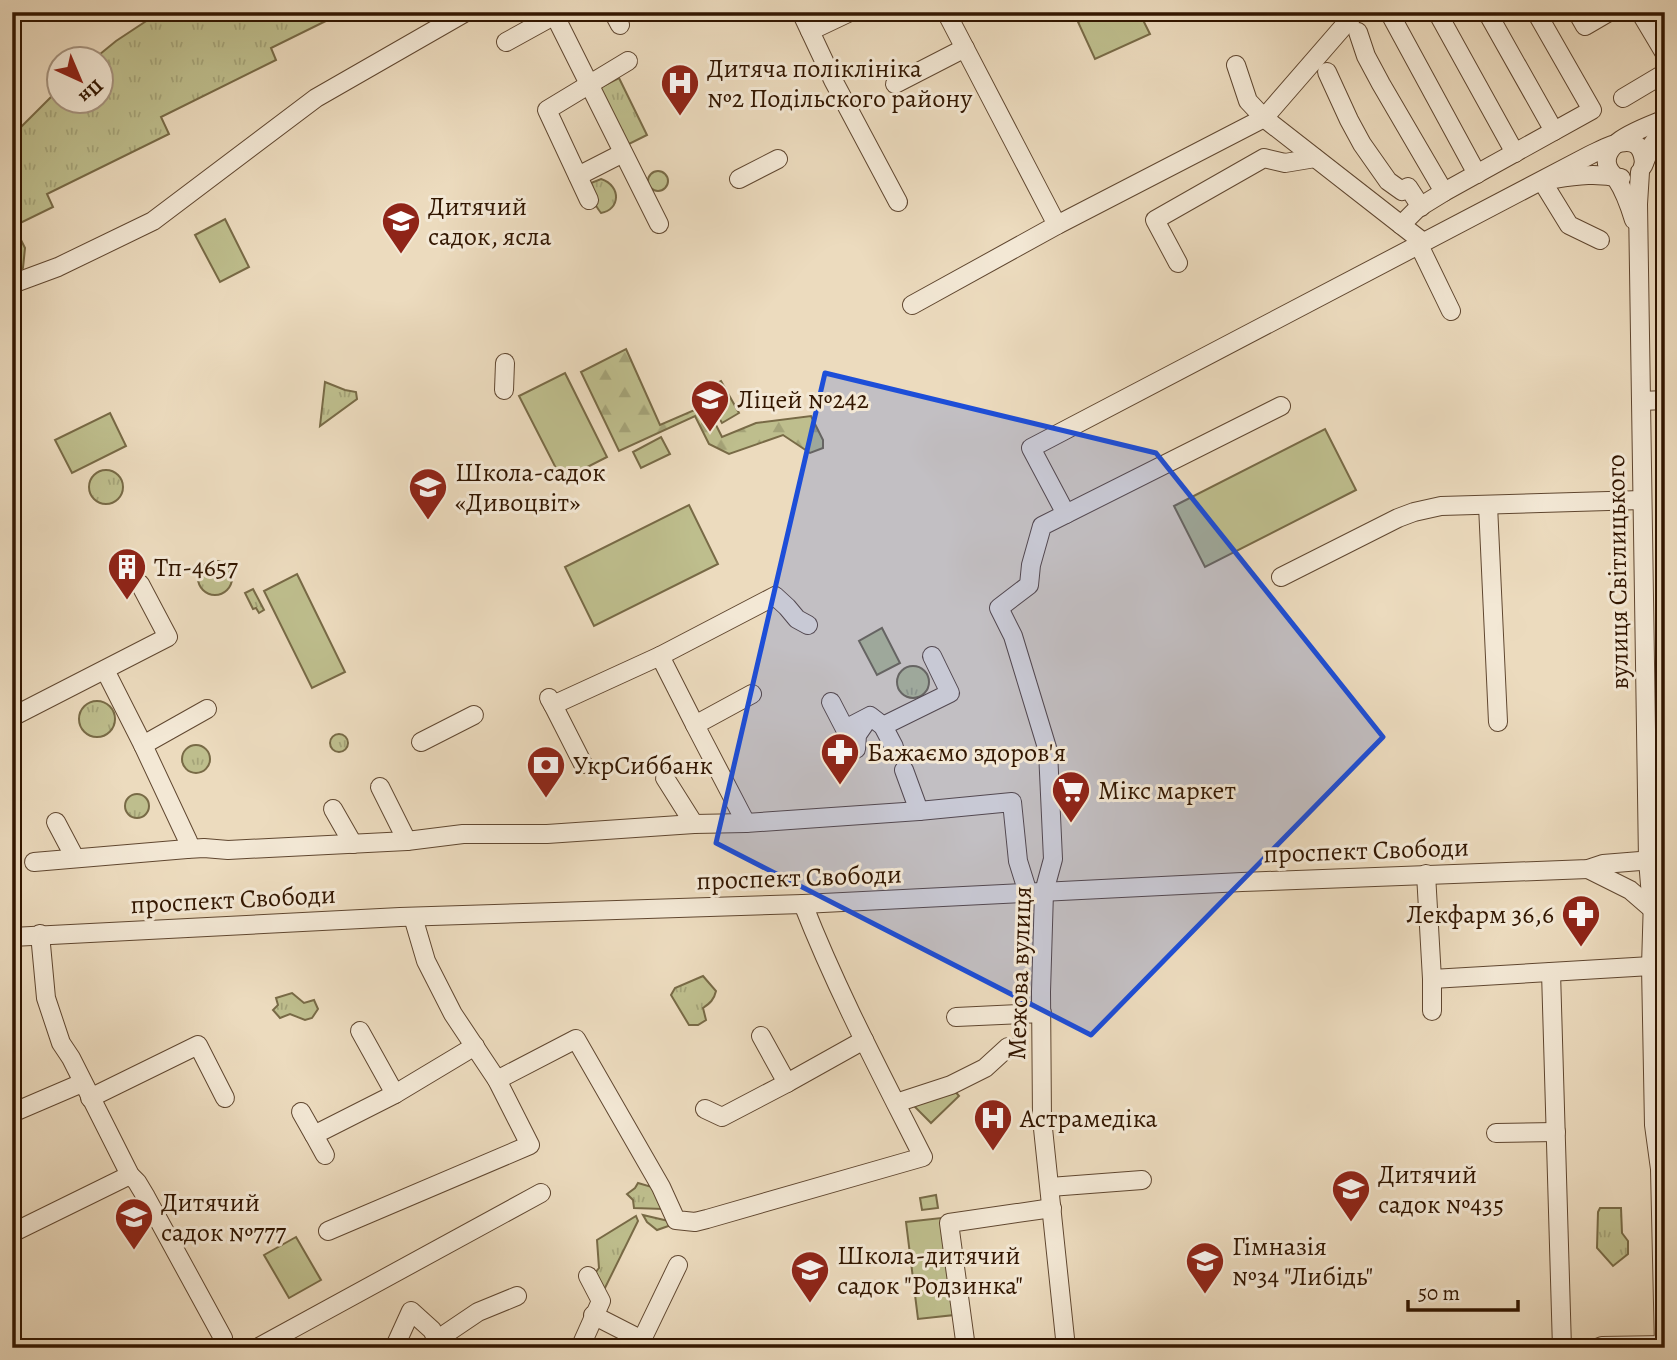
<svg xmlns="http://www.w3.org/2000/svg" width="1677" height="1360" font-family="Alegreya,serif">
<defs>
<pattern id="grass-tufts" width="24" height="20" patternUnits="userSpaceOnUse" patternTransform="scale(1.75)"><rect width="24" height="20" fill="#bebe8d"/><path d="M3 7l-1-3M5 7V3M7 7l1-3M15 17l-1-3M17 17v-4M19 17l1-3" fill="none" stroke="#a4a378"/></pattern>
<pattern id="forest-firs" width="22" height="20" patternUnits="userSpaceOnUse" patternTransform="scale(1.75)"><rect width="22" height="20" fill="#bebe8d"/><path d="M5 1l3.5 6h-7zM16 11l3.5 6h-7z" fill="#a4a378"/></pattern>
</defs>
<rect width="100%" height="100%" fill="#ecdbbe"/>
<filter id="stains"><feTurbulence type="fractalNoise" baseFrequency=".00286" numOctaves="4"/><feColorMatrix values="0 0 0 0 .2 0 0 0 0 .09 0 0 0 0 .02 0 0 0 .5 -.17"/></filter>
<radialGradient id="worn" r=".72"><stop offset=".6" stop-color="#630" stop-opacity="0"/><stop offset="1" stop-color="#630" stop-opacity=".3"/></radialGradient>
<g fill="url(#grass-tufts)" stroke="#786a46" stroke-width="2">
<polygon points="160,12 344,12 271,48 276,60 161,117 169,134 47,194 53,207 14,226 25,248 23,268 12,275 12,136 59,89 60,102 102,102 102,60 94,59 116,41"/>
<polygon points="619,78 647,135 623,147 595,90"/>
<circle cx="658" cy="181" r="10"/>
<path d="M601 179C622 186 620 210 601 213 594 204 589 194 591 183Z"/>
<polygon points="325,382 345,390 356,392 357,399 320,426"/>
<circle cx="106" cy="487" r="17"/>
<circle cx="215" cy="578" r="17"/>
<polygon points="253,589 264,610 259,613 256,608 253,609 245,593"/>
<circle cx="913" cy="682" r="16"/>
<circle cx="97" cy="719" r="18"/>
<circle cx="339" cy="743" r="9"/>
<circle cx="196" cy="759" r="14"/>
<circle cx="137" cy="806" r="12"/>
<polygon points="1659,957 1665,964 1665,1099 1659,1098"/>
<path d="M703 976 716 991C714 1000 710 1003 703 1008L706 1020 698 1025H689L671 995 675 988Z"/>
<polygon points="292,993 304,1003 314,1000 318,1009 312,1018 305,1020 290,1014 280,1018 273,1010 278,1005 276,998"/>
<polygon points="954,1090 959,1096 931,1123 913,1105"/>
<polygon points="638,1183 652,1187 663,1209 634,1208 633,1200 627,1194 635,1188"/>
<polygon points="1600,1208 1621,1208 1622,1233 1628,1241 1628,1254 1613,1266 1597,1248 1598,1212"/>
<polygon points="643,1215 677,1223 657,1230 647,1222"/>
<polygon points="636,1216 638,1221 602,1294 595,1273 599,1268 597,1240"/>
</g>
<polygon fill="url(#forest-firs)" stroke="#786a46" stroke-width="2" points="626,349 660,425 706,405 722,437 756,423 811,416 823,440 823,448 810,453 783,435 729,454 709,444 695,416 619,451 581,372"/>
<g fill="#bebe8d" stroke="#786a46" stroke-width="2">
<polygon points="1100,12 1139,12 1150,34 1095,59 1078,22"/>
<polygon points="225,219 249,267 220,282 195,235"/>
<polygon points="565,373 607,457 562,480 519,396"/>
<polygon points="721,381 739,413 722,423 703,390"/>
<polygon points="110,413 126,446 72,473 55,440"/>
<polygon points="1325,429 1356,490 1205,567 1174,506"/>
<polygon points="661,437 670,454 641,468 633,452"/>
<polygon points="689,505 718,564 594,626 565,567"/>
<polygon points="297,574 345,672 312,688 264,591"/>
<polygon points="882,628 900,663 877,675 859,641"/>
<polygon points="936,1195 938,1208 922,1210 920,1198"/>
<polygon points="941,1218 954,1315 918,1319 906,1222"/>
<polygon points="296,1237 321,1280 289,1298 264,1255"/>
</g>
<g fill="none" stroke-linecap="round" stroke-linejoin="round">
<g stroke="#604730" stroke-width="20">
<g id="minor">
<polyline points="553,12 659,224"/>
<polyline points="613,12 620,25"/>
<polyline points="801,12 833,80 898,202"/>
<polyline points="946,12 1057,225"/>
<polyline points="1389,12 1477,174"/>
<polyline points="1437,12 1515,153"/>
<polyline points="1487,12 1554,131"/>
<polyline points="1577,12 1585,26 1609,12"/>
<polyline points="1640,12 1665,54"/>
<polyline points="810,31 850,12"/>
<polyline points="1358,32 1366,56 1381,84 1444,192 1418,208 1401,225"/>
<polyline points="506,42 555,15"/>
<polyline points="1236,65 1248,101 1264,118 1423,242"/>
<polyline points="1327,72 1349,120 1362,144 1388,181 1402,191 1408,187 1421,207"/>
<polyline points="895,84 965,48"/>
<polyline points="1623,98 1665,73"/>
<polyline points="1643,166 1651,146 1665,127"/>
<polyline points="1640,172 1638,204 1648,860 1652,909"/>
<polyline points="578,176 623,153"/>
<polyline points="739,179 778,159"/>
<path d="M1555 179C1578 175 1598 173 1621 178"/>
<polyline points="1542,181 1569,225 1600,240"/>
<polyline points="1444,192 1592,110 1536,12"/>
<polyline points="589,200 547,110 628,61"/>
<path d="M1634 220C1630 207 1625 192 1617 180 1614 175 1610 173 1608 167 1598 142 1647 127 1665 119"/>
<polyline points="1419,245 1451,311"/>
<polyline points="1178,263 1155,220 1264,158 1285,163 1315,158"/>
<polyline points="12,284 58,267 153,221 316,98 466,12"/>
<polyline points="912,305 1057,225 1264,118 1356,12"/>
<polyline points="504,390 505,363"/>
<polyline points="1641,401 1665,400"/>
<polyline points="1488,505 1498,722"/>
<path d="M1066 514 1031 448 1590 155C1610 146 1641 127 1644 163"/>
<polyline points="1281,577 1398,518 1414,512 1441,506 1642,500"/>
<polyline points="660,656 775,596 787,607 797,619 808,625"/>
<polyline points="105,670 143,745 188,841 187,849 204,848 228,850 407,841 463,834 547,834 694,824 746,823 919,811 1012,802 1018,861 1028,893"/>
<polyline points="549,698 553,705 660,656 695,725"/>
<polyline points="831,702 845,729 870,716 883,726 894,747"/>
<polyline points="553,705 583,764"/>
<polyline points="12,717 168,637 140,584"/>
<polyline points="883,726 950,693 932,656"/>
<polyline points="421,742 474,715"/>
<polyline points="143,745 207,709"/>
<polyline points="856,749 857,735 868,719"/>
<polyline points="904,770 919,811"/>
<polyline points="665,778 694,824"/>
<polyline points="380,787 407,841"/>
<polyline points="333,809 353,844"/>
<polyline points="56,822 75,858"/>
<polyline points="746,823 695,725 752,694"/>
<polyline points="34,862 187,849"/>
<polyline points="1588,869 1630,890 1652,909"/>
<polyline points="1426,874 1432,979 1432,1011"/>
<polyline points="40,934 46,998 61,1043 71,1058 130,1175 137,1182 146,1197 223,1338"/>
<polyline points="12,937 400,917 803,904 1242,882 1588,869 1603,864 1665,859"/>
<polyline points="1551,972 1562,1348"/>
<polyline points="1432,979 1651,966"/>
<polyline points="956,1017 1042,1013"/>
<polyline points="360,1031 395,1094"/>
<polyline points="761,1036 787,1083"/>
<path d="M497 1080 576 1039 661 1187 676 1220 695 1222 707 1219 923 1157C881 1074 837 991 803 904"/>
<polyline points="90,1098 198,1045 225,1098"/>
<polyline points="896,1103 951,1085 985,1068 1008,1047"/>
<polyline points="705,1109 722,1117 787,1083 864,1040"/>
<polyline points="301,1112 314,1135"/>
<polyline points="12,1113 82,1083"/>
<polyline points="1496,1133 1556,1132"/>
<polyline points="325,1155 314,1135 395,1094 475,1046"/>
<polyline points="1050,1187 1142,1180"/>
<polyline points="328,1231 530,1145 497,1080 453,1014 426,961 413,917"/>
<polyline points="12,1233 130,1175"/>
<polyline points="593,1315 642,1340 644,1348"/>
<polyline points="438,1339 478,1312 517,1296"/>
<polyline points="396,1344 411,1311 432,1330 441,1348"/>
<polyline points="257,1348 541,1193"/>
<polyline points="580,1348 601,1301 588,1276"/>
<polyline points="638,1348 678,1265"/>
<polyline points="966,1348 949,1223 1052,1208"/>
<polyline points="1066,1348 1042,1119 1041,992 1044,892 1053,859 1048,751 1013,636 999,608 1029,585 1031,565 1042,526 1281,406"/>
<polyline points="1597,1348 1602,1346 1664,1345"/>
<polyline points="1664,1348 1660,1169 1654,1125 1651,966 1653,899 1656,890 1665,875"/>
</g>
</g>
<use href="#minor" stroke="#f3e8d5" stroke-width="18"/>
</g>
<path fill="#1d4ed8" fill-opacity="0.2" stroke="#1d4ed8" stroke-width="5" stroke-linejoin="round" d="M825 373 1156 453 1383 737 1091 1035 716 843Z"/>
<defs>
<g id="hospital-pin" transform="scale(2.0125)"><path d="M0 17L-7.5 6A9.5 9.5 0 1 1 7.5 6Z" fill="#8f2418" stroke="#f3e8d5"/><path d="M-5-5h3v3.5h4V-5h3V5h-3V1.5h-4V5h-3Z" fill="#fff"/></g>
<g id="school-pin" transform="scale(2.0125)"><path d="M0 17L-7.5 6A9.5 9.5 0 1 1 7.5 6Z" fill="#8f2418" stroke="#f3e8d5"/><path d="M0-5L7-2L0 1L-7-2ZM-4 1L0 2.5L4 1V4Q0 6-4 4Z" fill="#fff"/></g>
<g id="building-pin" transform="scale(2.0125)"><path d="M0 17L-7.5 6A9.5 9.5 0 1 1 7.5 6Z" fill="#8f2418" stroke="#f3e8d5"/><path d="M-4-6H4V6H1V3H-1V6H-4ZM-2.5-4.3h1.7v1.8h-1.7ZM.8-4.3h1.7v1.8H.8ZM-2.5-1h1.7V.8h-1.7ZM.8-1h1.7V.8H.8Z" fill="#fff"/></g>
<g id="pharmacy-pin" transform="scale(2.0125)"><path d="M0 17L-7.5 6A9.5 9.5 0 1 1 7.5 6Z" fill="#8f2418" stroke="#f3e8d5"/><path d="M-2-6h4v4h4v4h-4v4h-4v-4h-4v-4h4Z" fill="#fff"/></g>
<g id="bank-pin" transform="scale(2.0125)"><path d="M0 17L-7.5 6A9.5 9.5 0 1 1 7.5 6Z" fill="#8f2418" stroke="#f3e8d5"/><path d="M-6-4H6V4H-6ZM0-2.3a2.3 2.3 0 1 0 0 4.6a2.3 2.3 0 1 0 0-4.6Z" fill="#fff"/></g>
<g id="supermarket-pin" transform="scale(2.0125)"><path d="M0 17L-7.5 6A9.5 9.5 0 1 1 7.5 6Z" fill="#8f2418" stroke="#f3e8d5"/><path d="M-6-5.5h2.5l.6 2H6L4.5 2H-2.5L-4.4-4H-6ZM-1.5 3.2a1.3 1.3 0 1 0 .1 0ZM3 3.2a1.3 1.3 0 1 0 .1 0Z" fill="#fff"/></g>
</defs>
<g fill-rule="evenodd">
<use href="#hospital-pin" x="680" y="83"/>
<use href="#school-pin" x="401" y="221"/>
<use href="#school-pin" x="710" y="399"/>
<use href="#school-pin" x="428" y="487"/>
<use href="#building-pin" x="127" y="567"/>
<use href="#pharmacy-pin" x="840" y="752"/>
<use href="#bank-pin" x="546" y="765"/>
<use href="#supermarket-pin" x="1071" y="790"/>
<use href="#pharmacy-pin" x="1581" y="914"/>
<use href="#hospital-pin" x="993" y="1118"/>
<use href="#school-pin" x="1351" y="1189"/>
<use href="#school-pin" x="134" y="1217"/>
<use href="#school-pin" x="1205" y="1261"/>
<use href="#school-pin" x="810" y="1270"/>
</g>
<g text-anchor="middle" stroke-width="6" stroke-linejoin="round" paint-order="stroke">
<g font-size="26" fill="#321600" stroke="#f3e8d5" text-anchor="start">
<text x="707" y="77">Дитяча поліклініка<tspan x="707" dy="30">№2 Подільского району</tspan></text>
<text x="428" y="215">Дитячий<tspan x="428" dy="30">садок, ясла</tspan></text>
<text x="737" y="408">Ліцей №242</text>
<text x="455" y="481">Школа-садок<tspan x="455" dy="30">«Дивоцвіт»</tspan></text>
<text x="154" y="576">Тп-4657</text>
<text x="867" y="761">Бажаємо здоров'я</text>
<text x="573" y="774">УкрСиббанк</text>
<text x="1098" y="799">Мікс маркет</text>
<text x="1554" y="923" text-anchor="end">Лекфарм 36,6</text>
<text x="1020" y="1127">Астрамедіка</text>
<text x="1378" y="1183">Дитячий<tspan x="1378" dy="30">садок №435</tspan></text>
<text x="161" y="1211">Дитячий<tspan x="161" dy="30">садок №777</tspan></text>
<text x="1232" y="1255">Гімназія<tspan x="1232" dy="30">№34 "Либідь"</tspan></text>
<text x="837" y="1264">Школа-дитячий<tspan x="837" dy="30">садок "Родзинка"</tspan></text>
</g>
<g font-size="26" fill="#321600" stroke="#f3e8d5">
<text transform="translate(1617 572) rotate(-91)" y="9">вулиця Світлицького</text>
<text transform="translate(1366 850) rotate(-2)" y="9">проспект Свободи</text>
<text transform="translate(799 877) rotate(-2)" y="9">проспект Свободи</text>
<text transform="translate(233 899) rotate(-3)" y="9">проспект Свободи</text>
<text transform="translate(1019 973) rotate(-88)" y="9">Межова вулиця</text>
</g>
</g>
<rect width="1677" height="1360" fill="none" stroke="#ecdbbe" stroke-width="42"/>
<rect x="14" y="14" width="1649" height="1332" fill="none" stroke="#321600" stroke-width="3.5"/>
<rect x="21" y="21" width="1635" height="1318" fill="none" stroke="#321600" stroke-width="2"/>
<g transform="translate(80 80) rotate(136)"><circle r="33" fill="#f3e8d5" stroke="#a69480" stroke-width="2"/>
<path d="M0-5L12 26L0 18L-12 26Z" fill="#8f2418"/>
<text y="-10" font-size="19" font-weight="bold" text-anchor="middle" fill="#321600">Пн</text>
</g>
<path d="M1408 1300v10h110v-10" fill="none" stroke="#321600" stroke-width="3.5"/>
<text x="1418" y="1300" font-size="21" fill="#321600" stroke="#f3e8d5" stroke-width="5" paint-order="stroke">50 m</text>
<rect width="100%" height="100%" filter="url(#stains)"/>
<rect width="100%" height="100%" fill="url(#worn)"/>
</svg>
